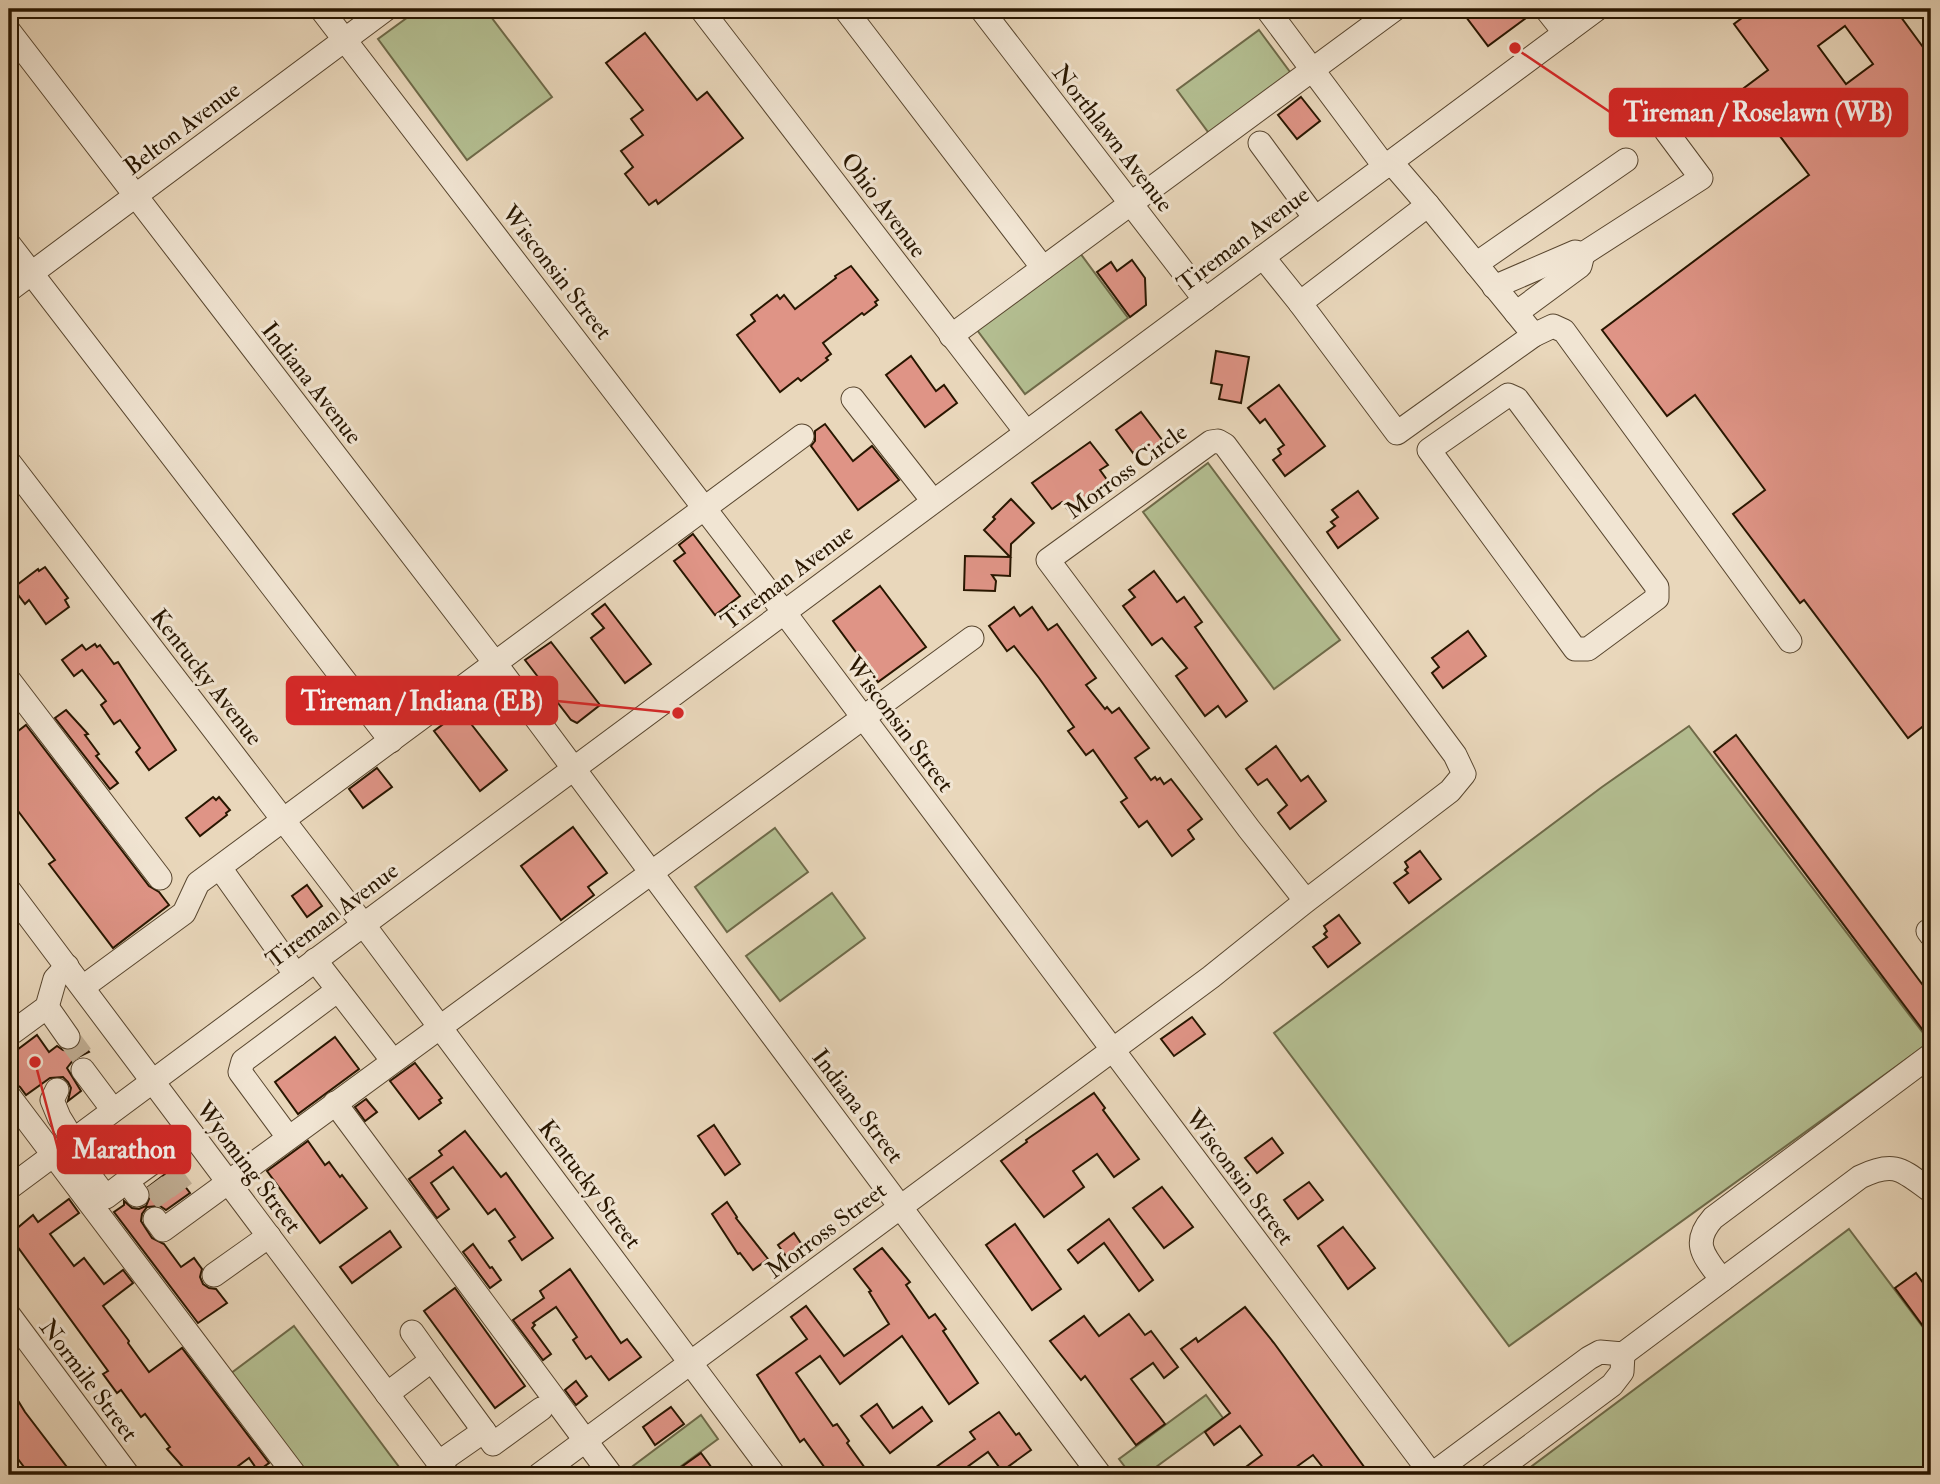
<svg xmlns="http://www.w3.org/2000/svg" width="1940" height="1484" font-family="'IM FELL Double Pica',serif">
<rect width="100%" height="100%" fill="#e9d7bb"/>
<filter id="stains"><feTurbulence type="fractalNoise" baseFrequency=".00286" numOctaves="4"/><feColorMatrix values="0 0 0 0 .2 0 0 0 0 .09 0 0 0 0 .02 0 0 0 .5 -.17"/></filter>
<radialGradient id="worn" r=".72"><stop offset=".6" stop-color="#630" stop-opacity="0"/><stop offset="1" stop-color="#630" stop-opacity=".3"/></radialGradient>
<g fill="#b4bf92" stroke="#6e6a49" stroke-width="2">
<polygon points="419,9 485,9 552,97 467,160 378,39"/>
<polygon points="1259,30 1293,76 1211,136 1177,90"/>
<polygon points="1080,253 1128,318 1025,394 977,330"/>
<polygon points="1208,463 1340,640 1274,689 1143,512"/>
<polygon points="1689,726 1930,1042 1509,1346 1274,1033 1602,787"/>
<polygon points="775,828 808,872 727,932 695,887"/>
<polygon points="832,893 865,938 780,1001 746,956"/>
<polygon points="1849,1229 1931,1338 1931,1475 1520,1475"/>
<polygon points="294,1326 405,1475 305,1475 230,1374"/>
<polygon points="1206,1395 1223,1418 1145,1475 1131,1475 1119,1459"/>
<polygon points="701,1415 718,1439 669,1475 621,1475"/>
</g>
<g fill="#df9486" stroke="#281600" stroke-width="2" fill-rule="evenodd">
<polygon points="1460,9 1519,9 1526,18 1488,46"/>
<path d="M1754 9H1895L1931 58V720L1908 738 1804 600 1800 603 1733 514 1765 490 1695 395 1667 416 1602 330 1809 175 1744 88 1768 70 1734 24ZM1845 26 1873 64 1846 84 1818 46Z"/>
<polygon points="645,33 697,100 707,92 743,138 658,204 656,200 649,205 625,174 633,167 621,151 643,135 631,119 643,110 606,63"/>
<polygon points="1301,97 1320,121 1297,139 1278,115"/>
<polygon points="1132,260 1145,278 1146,305 1130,317 1097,272 1111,262 1117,271"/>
<polygon points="851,266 878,300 875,302 877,305 864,315 862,313 823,343 831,354 826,358 828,360 801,381 798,378 780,392 737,335 755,321 751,315 777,295 780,299 784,295 795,309 836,278 835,276"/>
<polygon points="1216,351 1249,357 1241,403 1219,399 1222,385 1211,383"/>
<polygon points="911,356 936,391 944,385 957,403 925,427 886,375"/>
<polygon points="1279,385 1325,446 1285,476 1273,460 1281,454 1278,449 1284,445 1265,419 1260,423 1248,408"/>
<polygon points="1141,412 1163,441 1149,452 1143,445 1133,453 1116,430"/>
<polygon points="825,424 853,461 872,446 899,480 858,510 811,446 815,441 815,431"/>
<polygon points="1090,442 1108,465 1100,470 1110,484 1069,511 1062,502 1052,509 1032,483"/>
<polygon points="1358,491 1378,518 1338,548 1327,532 1335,526 1331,522 1338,517 1332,510"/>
<polygon points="1011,499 1034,523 1011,544 1010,576 992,575 996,581 995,591 964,590 965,556 1010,557 984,530 995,519 993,517"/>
<polygon points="693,534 740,596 715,615 674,561 685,553 679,545"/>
<polygon points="45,567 68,598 65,600 69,607 46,624 29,600 25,604 13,588 38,569 39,571"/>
<polygon points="1154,571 1177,602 1184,597 1202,622 1195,627 1247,701 1226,717 1218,706 1205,716 1176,676 1187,668 1162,638 1152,645 1123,606 1135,597 1129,590"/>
<polygon points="880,586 926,647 878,682 833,621"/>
<polygon points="605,604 651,664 625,683 591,638 604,628 592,614"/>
<polygon points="1014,607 1020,616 1032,607 1048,630 1057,624 1096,678 1086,685 1105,709 1107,707 1112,713 1119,708 1149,748 1135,758 1151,780 1155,777 1157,780 1160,778 1164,784 1171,779 1202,819 1188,830 1194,839 1172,856 1147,821 1139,827 1121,802 1127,798 1093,750 1086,755 1068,731 1074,727 1039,678 1014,646 1007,651 989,626"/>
<polygon points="1468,631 1486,656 1443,688 1432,673 1439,667 1432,658"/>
<polygon points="551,642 600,705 577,723 571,720 525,660"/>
<polygon points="95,644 97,647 100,645 114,664 118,662 176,750 149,770 136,752 140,748 120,720 114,724 101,705 106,701 82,670 74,676 62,660 82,645 86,650"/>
<polygon points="66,710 88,734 85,735 99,754 96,756 118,783 110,789 55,718"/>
<polygon points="461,711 507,770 480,791 434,731"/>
<polygon points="26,725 149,886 159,892 169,905 113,948 49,864 55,860 9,799 9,738"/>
<polygon points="1736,735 1931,996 1931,1041 1714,752"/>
<polygon points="1276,746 1301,781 1308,776 1326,801 1290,829 1278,813 1287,805 1267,779 1258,785 1246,769"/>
<polygon points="377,768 392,787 363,808 349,789"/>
<polygon points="213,797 216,800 219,797 230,810 226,813 227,815 200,836 186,818"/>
<polygon points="573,827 607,873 588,887 594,895 561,920 521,866"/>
<polygon points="1420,851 1441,879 1409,903 1394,883 1408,873 1405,870 1408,867 1405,862"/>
<polygon points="307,885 322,906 307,917 292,896"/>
<polygon points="1339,915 1360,943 1328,967 1313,947 1327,937 1324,934 1327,931 1324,926"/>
<polygon points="1192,1017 1205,1034 1174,1056 1161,1039"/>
<polygon points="37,1035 49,1052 57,1046 63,1050 70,1051 77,1048 81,1042 89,1052 74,1059 67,1068 81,1091 68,1101 71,1088 68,1082 63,1077 50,1078 26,1095 20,1087 9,1080 9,1056"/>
<polygon points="335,1037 359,1069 298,1114 275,1082"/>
<polygon points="415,1063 442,1098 439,1100 441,1103 419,1119 390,1081"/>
<polygon points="1094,1093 1105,1108 1103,1110 1139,1159 1114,1177 1097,1154 1073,1171 1084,1187 1044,1217 1001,1161 1027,1142 1026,1140"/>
<polygon points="366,1099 377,1112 365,1121 355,1107"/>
<polygon points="714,1125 740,1164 725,1175 698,1136"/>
<polygon points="465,1131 501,1177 506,1173 553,1238 522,1260 509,1241 515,1237 495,1209 488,1214 453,1167 431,1183 449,1209 437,1218 409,1179 442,1155 439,1151"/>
<polygon points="1272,1138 1283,1153 1257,1173 1245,1158"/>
<polygon points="308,1141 325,1165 329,1162 340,1177 342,1175 367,1208 320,1243 267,1171"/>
<polygon points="172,1169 190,1193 166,1210 160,1206 147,1207 142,1214 141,1221 152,1238 164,1244 181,1267 194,1258 202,1269 200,1277 203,1284 209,1288 216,1289 227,1303 198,1323 114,1212 124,1205 124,1201 132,1208 139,1209 146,1206 151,1194 148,1187"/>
<polygon points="1309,1182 1323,1200 1298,1219 1284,1200"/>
<polygon points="1162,1187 1193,1227 1164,1248 1133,1208"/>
<polygon points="69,1199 79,1213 50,1234 74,1266 84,1258 104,1284 123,1270 133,1283 103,1306 129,1341 128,1343 149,1372 182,1348 269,1463 258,1471 249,1458 226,1475 190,1475 167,1449 170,1447 145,1414 141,1417 121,1390 117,1393 103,1374 108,1371 9,1235 33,1215 38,1222"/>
<polygon points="727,1202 737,1217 736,1218 768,1259 753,1270 740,1253 738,1254 712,1214"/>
<polygon points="1109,1219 1153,1280 1139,1291 1104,1243 1078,1263 1068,1250"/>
<polygon points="1015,1224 1061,1289 1032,1310 986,1245"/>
<polygon points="1343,1227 1375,1268 1348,1289 1318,1246"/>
<polygon points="390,1231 401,1247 352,1283 340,1267"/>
<polygon points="794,1233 804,1248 788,1259 778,1245"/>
<polygon points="473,1244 490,1268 492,1267 501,1280 490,1288 463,1252"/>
<polygon points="882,1248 910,1282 906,1285 929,1318 935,1314 946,1329 943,1331 978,1383 949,1404 902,1336 840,1384 820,1356 796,1373 833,1426 837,1424 849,1441 847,1443 870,1475 830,1475 804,1439 800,1442 757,1375 807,1339 791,1317 806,1306 844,1356 889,1324 869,1292 871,1291 854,1269"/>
<polygon points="570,1269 621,1343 627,1339 641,1357 609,1380 591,1356 586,1359 573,1340 577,1337 556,1307 533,1323 535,1325 532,1328 551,1354 543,1360 513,1320 544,1298 540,1291"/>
<polygon points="1916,1273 1931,1294 1931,1337 1895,1288"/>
<polygon points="455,1288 525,1386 495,1408 424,1311"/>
<polygon points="1245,1307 1274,1343 1370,1475 1329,1475 1313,1455 1285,1475 1235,1475 1262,1455 1240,1426 1214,1445 1205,1432 1230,1413 1181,1349 1196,1338 1198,1342"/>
<polygon points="1129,1314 1145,1335 1151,1331 1178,1367 1164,1378 1153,1363 1131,1379 1165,1424 1136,1445 1085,1376 1081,1380 1050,1341 1084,1316 1099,1336"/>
<polygon points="576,1381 587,1396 576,1405 565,1390"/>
<polygon points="9,1386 25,1412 73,1475 30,1475 9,1447"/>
<polygon points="877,1404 893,1428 922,1407 932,1421 890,1453 861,1416"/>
<polygon points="671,1407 684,1424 655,1445 643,1427"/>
<polygon points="999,1412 1016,1435 1019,1433 1031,1450 1002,1471 988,1452 956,1475 925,1475 975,1439 970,1432"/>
<polygon points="701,1453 717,1475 670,1475"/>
</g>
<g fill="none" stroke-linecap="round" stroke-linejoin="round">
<g stroke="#c2b096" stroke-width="23" stroke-dasharray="23 11" stroke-linecap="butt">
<polyline points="68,1037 82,1056"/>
<polyline points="169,1172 187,1196"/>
<polyline points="153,1183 171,1208"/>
</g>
<g stroke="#58462f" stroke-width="25">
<g id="minor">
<polyline points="321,9 784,612 1432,1475"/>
<polyline points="701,9 1026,432"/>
<polyline points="845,9 1043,268"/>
<polyline points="981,9 1205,300"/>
<polyline points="1267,9 1385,167"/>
<polyline points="1546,9 1565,33"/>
<polyline points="9,31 495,663 1100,1475"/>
<polyline points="1260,143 1315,218"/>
<polyline points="1391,162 1428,205 1300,303 1397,433 1534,335 1553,326 1564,331 1790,641"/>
<polyline points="1428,205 1534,335"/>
<polyline points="9,244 391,741"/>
<polyline points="1263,257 1300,303"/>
<polyline points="1476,264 1626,160"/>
<polyline points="1494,287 1575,252 1583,254 1701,178 1666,131"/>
<polyline points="9,290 386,9"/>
<polyline points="1516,313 1580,266 1583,254"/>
<polyline points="951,336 1395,9"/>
<polygon points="1508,395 1517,399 1657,587 1657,598 1588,649 1575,649 1429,450"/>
<polyline points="853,399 933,501"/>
<polyline points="9,462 363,924 774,1475"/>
<polyline points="9,680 160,878"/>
<polyline points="220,868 296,975"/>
<polyline points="9,890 448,1475"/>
<polyline points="1928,931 1931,935"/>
<polyline points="315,960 393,1061"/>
<polyline points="83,987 184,913 198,883 802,436"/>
<polyline points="47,1007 68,1037"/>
<polyline points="13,1032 47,1007 55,979 67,966"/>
<polyline points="83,1070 113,1110"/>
<polyline points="57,1090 52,1100 59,1117 73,1140"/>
<polyline points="9,1096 295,1475"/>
<polyline points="335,1103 611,1475"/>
<polyline points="288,1137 240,1072 243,1061 338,990"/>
<polyline points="124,1145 87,1172 106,1197 127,1181"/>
<polyline points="9,1188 1597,9"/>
<polyline points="137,1195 127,1181 192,1134"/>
<polyline points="155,1219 163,1230 972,638"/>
<polyline points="214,1275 269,1236"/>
<path d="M1722 1280C1705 1257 1690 1244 1713 1218L1931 1055"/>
<polyline points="9,1315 128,1475"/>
<polyline points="412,1332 432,1360"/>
<polyline points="387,1394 432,1360 484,1431 438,1463"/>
<polyline points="484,1431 493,1444 541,1409"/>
<polyline points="539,1475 1211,977 1297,908 1306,901 1450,791 1464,774 1455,755 1225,445 1218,441 1211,442 1048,560 1249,829 1306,901"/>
<path d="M1431 1475 1589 1358 1600 1352 1623 1354 1860 1177C1895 1160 1902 1170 1931 1191"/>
<polyline points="1491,1475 1612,1385 1622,1372 1623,1354"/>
</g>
</g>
<use href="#minor" stroke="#f1e5d3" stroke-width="23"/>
</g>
<g text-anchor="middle" stroke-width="6" stroke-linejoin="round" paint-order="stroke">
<g font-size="24" fill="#281600" stroke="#f1e5d3">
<text transform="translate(182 128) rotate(-37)" y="8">Belton Avenue</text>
<text transform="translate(1113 138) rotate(52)" y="8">Northlawn Avenue</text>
<text transform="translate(884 205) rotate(53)" y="8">Ohio Avenue</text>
<text transform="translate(1243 239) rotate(-37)" y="8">Tireman Avenue</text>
<text transform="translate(557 272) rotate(52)" y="8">Wisconsin Street</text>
<text transform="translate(312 383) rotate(52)" y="8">Indiana Avenue</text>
<text transform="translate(1126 471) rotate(-36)" y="8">Morross Circle</text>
<text transform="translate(787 577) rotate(-37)" y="8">Tireman Avenue</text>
<text transform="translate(207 677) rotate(52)" y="8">Kentucky Avenue</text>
<text transform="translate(900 724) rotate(53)" y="8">Wisconsin Street</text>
<text transform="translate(332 915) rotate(-37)" y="8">Tireman Avenue</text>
<text transform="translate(858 1106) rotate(53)" y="8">Indiana Street</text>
<text transform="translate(249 1167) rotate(53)" y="8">Wyoming Street</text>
<text transform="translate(1240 1177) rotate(53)" y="8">Wisconsin Street</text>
<text transform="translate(590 1184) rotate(53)" y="8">Kentucky Street</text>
<text transform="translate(826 1230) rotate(-37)" y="8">Morross Street</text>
<text transform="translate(89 1380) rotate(53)" y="8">Normile Street</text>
</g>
</g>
<path fill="none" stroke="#d62828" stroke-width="2.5" d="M1515 48L1610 112M678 713L557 701M35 1062L58 1149"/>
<g fill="#d62828" stroke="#f1e5d3" stroke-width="2.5">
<circle cx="1515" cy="48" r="7"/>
<circle cx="678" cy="713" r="7"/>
<circle cx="35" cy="1062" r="7"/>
</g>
<g fill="#d62828" stroke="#d62828" stroke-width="2.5">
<rect x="1610" y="89" width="297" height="47" rx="7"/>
<rect x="287" y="677" width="270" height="47" rx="7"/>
<rect x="58" y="1126" width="132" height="47" rx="7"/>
</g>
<g font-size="26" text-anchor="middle" font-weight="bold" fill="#fff">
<text x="1758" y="121">Tireman / Roselawn (WB)</text>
<text x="422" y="710">Tireman / Indiana (EB)</text>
<text x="124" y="1158">Marathon</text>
</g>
<rect width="1940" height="1484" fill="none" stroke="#e9d7bb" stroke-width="35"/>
<rect x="10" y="10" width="1919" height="1463" fill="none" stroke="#281600" stroke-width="3.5"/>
<rect x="18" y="18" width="1905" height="1449" fill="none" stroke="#281600" stroke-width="2"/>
<rect width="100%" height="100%" filter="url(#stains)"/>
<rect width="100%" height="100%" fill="url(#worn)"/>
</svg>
